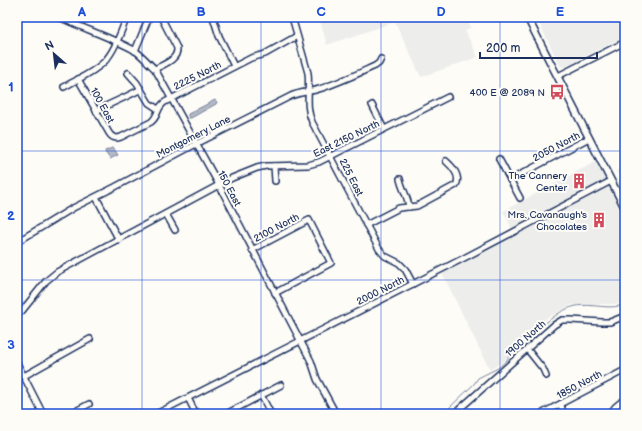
<svg xmlns="http://www.w3.org/2000/svg" width="642" height="431" font-family="'Balsamiq Sans',sans-serif">
<rect width="100%" height="100%" fill="#fdfcf7"/>
<filter id="ink" filterUnits="userSpaceOnUse"><feTurbulence type="fractalNoise" baseFrequency=".025" numOctaves="2"/><feDisplacementMap in="SourceGraphic" scale="8" xChannelSelector="R" yChannelSelector="G"/><feConvolveMatrix kernelMatrix="1 2 1 2 8 2 1 2 1" color-interpolation-filters="sRGB"/></filter>
<g filter="url(#ink)">
<g fill="#edeeec">
<polygon points="319,17 466,17 471,27 465,31 478,57 421,77 395,22 327,45"/>
<polygon points="536,17 622,17 625,22 625,36 565,67 562,67 560,66"/>
<polygon points="599,160 611,184 620,179 616,171 625,166 625,301 618,304 572,305 547,318 517,340 505,360 490,370 442,273 515,235 503,211"/>
</g>
<g fill="#b3b8c5" stroke="#76819c">
<polygon points="215,100 217,102 216,104 191,118 189,118 188,116 188,114 190,113"/>
<polygon points="112,148 114,149 118,155 110,159 105,152 105,151"/>
</g>
<g fill="none" stroke-linecap="round" stroke-linejoin="round">
<path stroke="#76819c" stroke-width="1" d="M442 414 446 411 474 384 478 378 498 368 507 360 510 353 516 349C518 336 525 338 535 331 548 322 560 309 576 306 592 303 612 311 625 304"/>
<g stroke="#1b2f5e" stroke-width="8">
<g id="minor">
<path d="M59 17C84 29 110 37 134 50 142 55 148 63 155 69L219 185 311 361 317 379 336 414"/>
<polyline points="213,17 219,36 234,66"/>
<path d="M292 17 308 73C310 90 305 106 312 122L379 249 385 256 399 263 405 269 413 284"/>
<polyline points="135,51 149,17"/>
<path d="M155 69C164 64 178 60 177 48L161 17"/>
<polyline points="128,73 137,83 149,103 158,109"/>
<polyline points="558,76 625,42"/>
<path d="M78 79 109 133C112 138 116 139 121 137L151 122C159 116 156 108 165 102L251 58 265 54 297 36"/>
<path d="M64 87C78 79 93 73 104 62 115 51 121 31 127 17"/>
<polyline points="372,105 384,129"/>
<path d="M96 111C111 103 127 97 141 89"/>
<polyline points="499,159 520,198"/>
<polyline points="274,166 275,181"/>
<path d="M400 179C402 189 408 197 409 207"/>
<polyline points="510,180 589,138"/>
<polyline points="96,197 119,240"/>
<polyline points="166,214 175,230"/>
<path d="M366 225 399 208 417 206 456 185C461 177 453 167 446 161"/>
<path d="M17 242 73 208 115 187 196 144 291 96C300 92 310 92 319 89 338 83 357 74 375 66L379 63 381 59"/>
<polyline points="252,250 309,220 331,263 275,293"/>
<polyline points="17,315 22,311 46,281 57,272 232,178 257,168 266,166 308,165 319,162 448,97"/>
<polyline points="527,349 543,369 546,376"/>
<polyline points="17,363 43,414"/>
<polyline points="24,376 90,339"/>
<polyline points="261,395 271,414"/>
<polyline points="188,398 196,414"/>
<polyline points="561,404 563,414"/>
<polyline points="70,414 89,404"/>
<polyline points="156,414 464,258 611,181"/>
<polyline points="226,414 281,385"/>
<polyline points="454,414 554,325 562,320 571,320 602,322 610,322 625,316"/>
<polyline points="541,414 625,370"/>
<path d="M611 414C613 407 619 403 625 400"/>
</g>
</g>
<g stroke="#1b2f5e" stroke-width="9">
<polyline id="major" points="527,17 625,208"/>
</g>
<use href="#minor" stroke="#fdfcf7" stroke-width="5"/>
<use href="#major" stroke="#fdfcf7" stroke-width="6"/>
</g>
</g>
<path fill="none" stroke="#1d4ed8" stroke-width="1" stroke-opacity="0.55" d="M142 17V414M261 17V414M381 17V414M500 17V414M17 151H625M17 280H625"/>
<defs>
<g id="bus-bare" transform="scale(1.2)"><path d="M-5-6H5V4H4V6H2V4H-2V6H-4V4H-5ZM-3.5-4V0h7V-4ZM-3.5 1.2v1.5H-2V1.2ZM2 1.2v1.5H3.5V1.2Z" fill="#d1495b" stroke="#fdfcf7" stroke-width="2.5" paint-order="stroke"/></g>
<g id="building-bare" transform="scale(1.2)"><path d="M-4-6H4V6H1V3H-1V6H-4ZM-2.5-4.3h1.7v1.8h-1.7ZM.8-4.3h1.7v1.8H.8ZM-2.5-1h1.7V.8h-1.7ZM.8-1h1.7V.8H.8Z" fill="#d1495b" stroke="#fdfcf7" stroke-width="2.5" paint-order="stroke"/></g>
</defs>
<g fill-rule="evenodd">
<use href="#bus-bare" x="557" y="92"/>
<use href="#building-bare" x="579" y="181"/>
<use href="#building-bare" x="599" y="220"/>
</g>
<g text-anchor="middle" stroke-width="4" stroke-linejoin="round" paint-order="stroke">
<g font-size="10" fill="#1b2f5e" stroke="#fdfcf7">
<text transform="translate(197 75) rotate(-27)" y="4">2225 North</text>
<text transform="translate(103 105) rotate(61)" y="4">100 East</text>
<text transform="translate(193 136) rotate(-27)" y="4">Montgomery Lane</text>
<text transform="translate(346 138) rotate(-26)" y="4">East 2150 North</text>
<text transform="translate(556 146) rotate(-28)" y="4">2050 North</text>
<text transform="translate(352 177) rotate(63)" y="4">225 East</text>
<text transform="translate(230 188) rotate(62)" y="4">150 East</text>
<text transform="translate(276 227) rotate(-28)" y="4">2100 North</text>
<text transform="translate(380 290) rotate(-27)" y="4">2000 North</text>
<text transform="translate(525 338) rotate(-41)" y="4">1900 North</text>
<text transform="translate(579 384) rotate(-28)" y="4">1850 North</text>
</g>
<g font-size="10" fill="#1b2f5e" stroke="#fdfcf7" text-anchor="end">
<text x="545" y="96">400 E @ 2089 N</text>
<text x="567" y="179">The Cannery<tspan x="567" dy="12">Center</tspan></text>
<text x="587" y="218">Mrs. Cavanaugh's<tspan x="587" dy="12">Chocolates</tspan></text>
</g>
</g>
<rect width="642" height="431" fill="none" stroke="#fdfcf7" stroke-width="44"/>
<g transform="translate(54 54) rotate(332)" stroke="#fdfcf7" stroke-width="3" paint-order="stroke">
<path d="M0-3L7 15L0 10L-7 15Z" fill="#1b2f5e"/>
<text y="-6" font-size="11" font-weight="bold" text-anchor="middle" fill="#1b2f5e">N</text>
</g>
<path d="M480 52v6h117v-6" fill="none" stroke="#1b2f5e" stroke-width="2"/>
<text x="486" y="52" font-size="12" fill="#1b2f5e" stroke="#fdfcf7" stroke-width="3" paint-order="stroke">200 m</text>
<rect x="22" y="22" width="598" height="387" fill="none" stroke="#1d4ed8" stroke-width="1.5"/>
<g font-size="13" text-anchor="middle" font-weight="bold" fill="#1d4ed8">
<text x="82" y="16">A</text>
<text x="201" y="16">B</text>
<text x="321" y="16">C</text>
<text x="441" y="16">D</text>
<text x="560" y="16">E</text>
<text x="11" y="91">1</text>
<text x="11" y="220">2</text>
<text x="11" y="349">3</text>
</g>
</svg>
